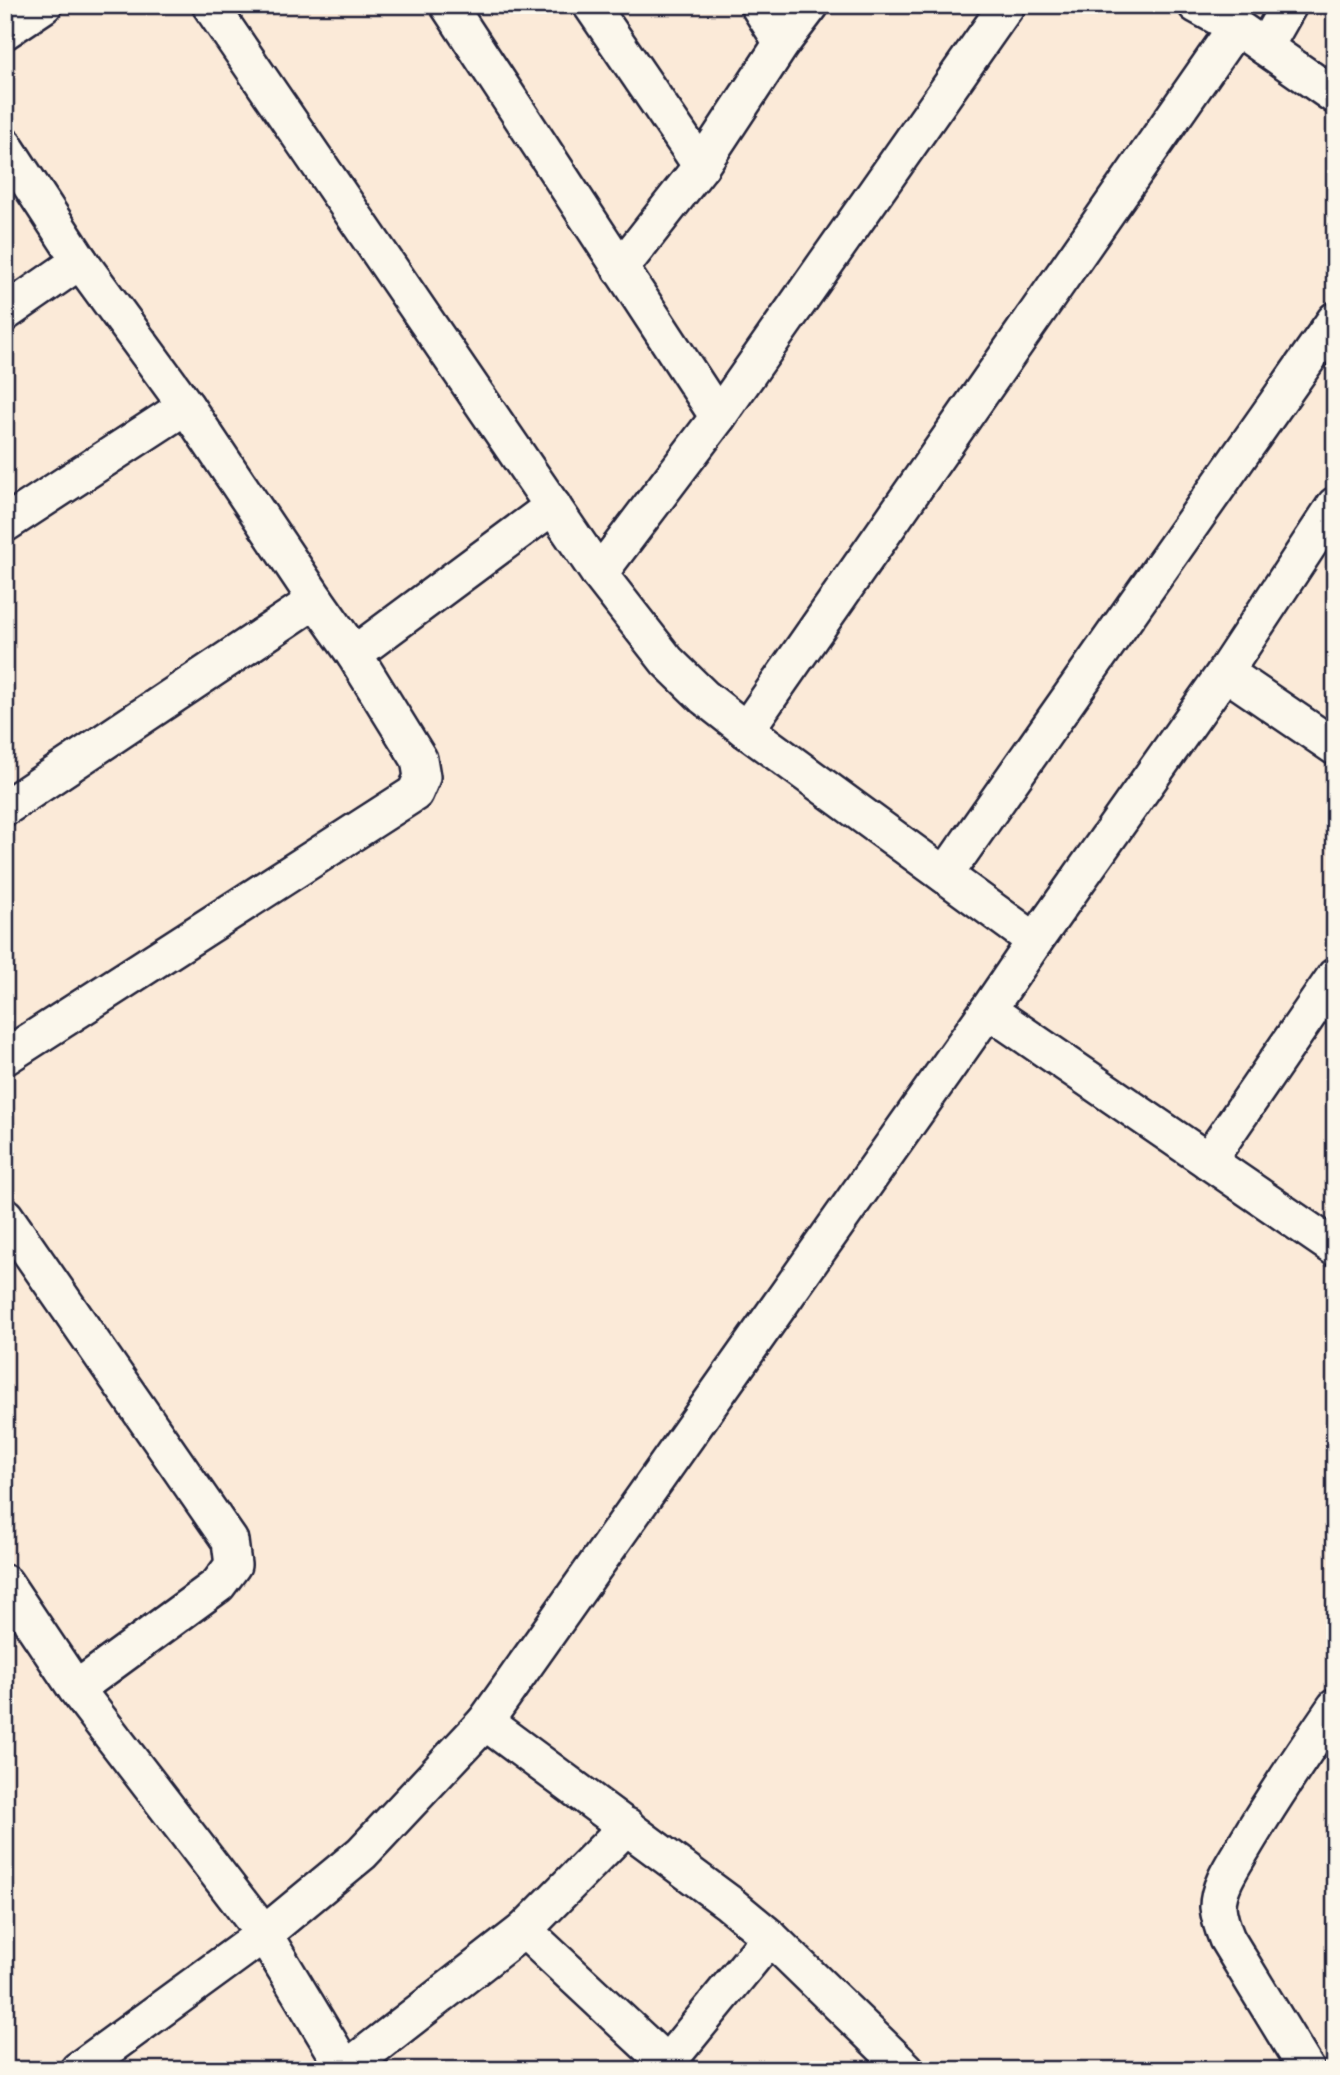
<svg xmlns="http://www.w3.org/2000/svg" width="1340" height="2075" font-family="Sriracha,sans-serif">
<rect width="100%" height="100%" fill="#fbead8"/>
<filter id="ink" filterUnits="userSpaceOnUse"><feTurbulence type="fractalNoise" baseFrequency=".0143" numOctaves="2"/><feDisplacementMap in="SourceGraphic" scale="14" xChannelSelector="R" yChannelSelector="G"/><feConvolveMatrix kernelMatrix="1 2 1 2 8 2 1 2 1" color-interpolation-filters="sRGB"/></filter>
<g filter="url(#ink)">
<g fill="none" stroke-linecap="round" stroke-linejoin="round">
<g stroke="#22223b" stroke-width="40">
<g id="minor">
<polyline points="210,5 599,574 667,661 704,697 746,730 1035,941"/>
<polyline points="448,5 718,417"/>
<polyline points="591,5 701,166"/>
<polyline points="758,5 782,43"/>
<polyline points="1196,5 1236,27 1335,96"/>
<polyline points="5,31 44,5"/>
<polyline points="1265,47 1289,5"/>
<polyline points="5,146 80,261 186,406 316,600 354,654 419,759 422,777 415,793 5,1057"/>
<polyline points="620,269 701,166 782,43 811,5"/>
<polyline points="5,313 80,261"/>
<polyline points="5,524 186,406"/>
<polyline points="599,574 718,417 1007,5"/>
<polyline points="354,654 553,506"/>
<polyline points="1225,672 1335,747"/>
<polyline points="746,730 1236,27"/>
<polyline points="5,808 316,600"/>
<polyline points="945,875 1335,320"/>
<polyline points="988,1010 1335,1248"/>
<polyline points="1208,1161 1335,976"/>
<polyline points="5,1216 230,1541 233,1565 218,1585 76,1689"/>
<polyline points="5,1583 76,1689 264,1934 346,2070"/>
<polyline points="485,1722 729,1903 770,1937 907,2070"/>
<polyline points="524,1930 674,2070"/>
<polyline points="667,2063 770,1937"/>
<polyline points="346,2069 524,1930 627,1826"/>
<polyline points="78,2070 264,1934 362,1853 485,1722 988,1010 1035,941 1225,672 1335,505"/>
<path d="M1307 2070 1227 1939C1223 1929 1219 1918 1218 1907 1218 1885 1235 1862 1246 1843 1274 1796 1304 1752 1335 1707"/>
</g>
</g>
<use href="#minor" stroke="#fbf7ec" stroke-width="35"/>
</g>
</g>
<rect width="1340" height="2075" fill="none" stroke="#fbf7ec" stroke-width="28"/>
<rect x="14" y="14" width="1312" height="2047" fill="none" stroke="#22223b" stroke-width="2.5" filter="url(#ink)"/>
</svg>
